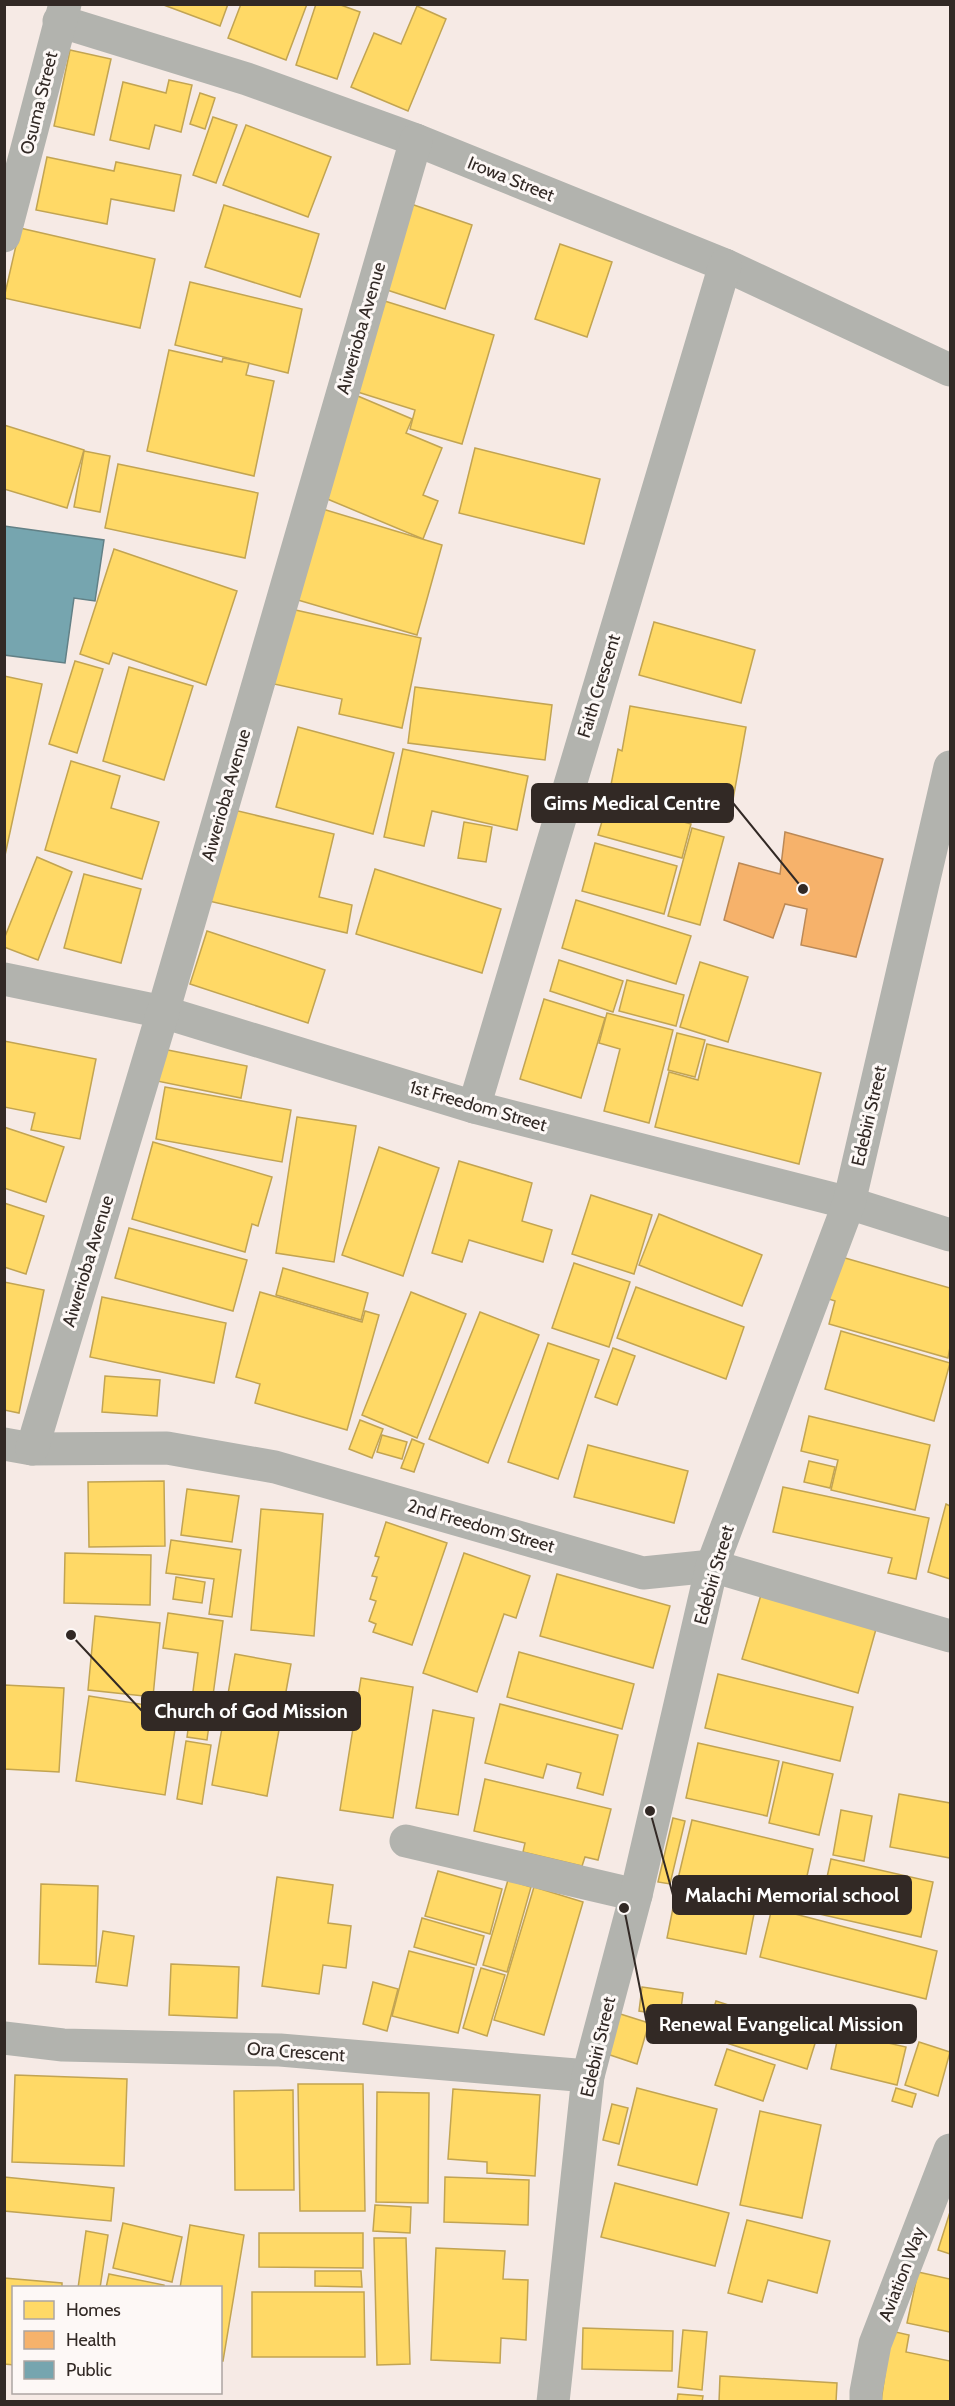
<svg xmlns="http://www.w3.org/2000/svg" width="955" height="2406" font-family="Cabin,sans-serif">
<rect width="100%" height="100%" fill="#f6eae5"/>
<g fill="#ffd966" stroke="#c2a452" stroke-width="1.5">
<polygon points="161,4 228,4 220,26"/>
<polygon points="241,4 307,4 286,60 228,38"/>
<polygon points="316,4 338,4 360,12 337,79 296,65"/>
<polygon points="417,6 446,19 408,111 351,87 374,33 401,44"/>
<polygon points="70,50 111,59 94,135 54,126"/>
<polygon points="169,80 192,85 181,132 155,125 149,149 110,140 123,82 166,93"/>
<polygon points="200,93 215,98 205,129 190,124"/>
<polygon points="213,117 237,125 216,183 193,175"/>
<polygon points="246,125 331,157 308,217 223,185"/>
<polygon points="47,157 114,171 116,162 181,175 174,211 111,199 107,224 36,210"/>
<polygon points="411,204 472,225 445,309 384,289"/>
<polygon points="224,205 319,234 300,297 205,267"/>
<polygon points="20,228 155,259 140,328 4,298"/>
<polygon points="560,244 612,262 587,337 535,319"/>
<polygon points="190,282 302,309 288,373 175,345"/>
<polygon points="375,298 494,335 462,444 410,429 415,410 348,389"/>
<polygon points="169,350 222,362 223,358 249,363 246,375 274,381 254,476 147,451"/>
<polygon points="353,394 412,419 406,433 442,448 423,495 438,501 423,539 313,493"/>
<polygon points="4,425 84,450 67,508 4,489"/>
<polygon points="475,448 600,479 584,544 459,513"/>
<polygon points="84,451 110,456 100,512 74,507"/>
<polygon points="118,464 258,493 245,558 105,528"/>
<polygon points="316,507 442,545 417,635 291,598"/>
<polygon points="114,549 237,591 206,685 113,653 109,664 80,654"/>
<polygon points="291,609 421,638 402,728 339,714 342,699 274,684"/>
<polygon points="654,622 755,650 741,703 639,675"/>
<polygon points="75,661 103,669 77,753 49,744"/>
<polygon points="129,667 193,686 164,780 103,761"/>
<polygon points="4,676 42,684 4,860"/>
<polygon points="415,687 552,705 545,760 408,743"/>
<polygon points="630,706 746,727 729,822 608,800 618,749 622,751"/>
<polygon points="298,727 394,753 373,834 276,807"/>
<polygon points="403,749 528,776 517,830 432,811 424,846 384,837"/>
<polygon points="71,761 120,776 111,808 159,822 142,879 45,850"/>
<polygon points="608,801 691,824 682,858 598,835"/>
<polygon points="217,806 334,834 319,897 352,905 347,933 196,898"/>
<polygon points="464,822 492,827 486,862 458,858"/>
<polygon points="692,828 724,837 700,925 668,916"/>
<polygon points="595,843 677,866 664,914 582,891"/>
<polygon points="37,857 72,872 38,960 4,947 4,939"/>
<polygon points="375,869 501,909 482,973 356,934"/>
<polygon points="84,874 141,889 121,963 64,948"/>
<polygon points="576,900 691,936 676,984 562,948"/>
<polygon points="207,931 325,970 308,1023 190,984"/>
<polygon points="559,960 623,981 613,1012 550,991"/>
<polygon points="700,962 748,977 728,1042 680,1027"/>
<polygon points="627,980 684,995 676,1026 619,1011"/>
<polygon points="544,999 605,1018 581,1098 520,1079"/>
<polygon points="607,1013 673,1030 649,1123 604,1111 620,1049 599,1043"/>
<polygon points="677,1033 705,1040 695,1077 668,1070"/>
<polygon points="4,1041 96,1059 80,1139 31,1130 35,1113 4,1107"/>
<polygon points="707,1044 821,1073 799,1164 655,1127 669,1072 698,1080"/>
<polygon points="158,1048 247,1066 241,1098 152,1080"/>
<polygon points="165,1087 291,1110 282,1162 156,1139"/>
<polygon points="297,1117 356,1126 334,1262 276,1253"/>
<polygon points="4,1127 64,1147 46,1202 4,1188"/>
<polygon points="153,1142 272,1177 258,1226 252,1224 245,1252 132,1219"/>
<polygon points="379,1147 439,1168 403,1276 342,1255"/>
<polygon points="459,1161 532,1183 522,1221 552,1230 543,1262 469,1240 462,1262 432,1253"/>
<polygon points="591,1195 652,1215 634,1274 572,1254"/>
<polygon points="4,1203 44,1216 26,1274 4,1267"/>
<polygon points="659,1214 762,1255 742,1306 639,1265"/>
<polygon points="129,1228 247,1260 233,1311 115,1278"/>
<polygon points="831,1254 950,1288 950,1347 948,1358 829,1324 835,1301 820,1296"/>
<polygon points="574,1263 630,1282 609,1347 552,1328"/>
<polygon points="283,1268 368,1293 361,1320 276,1295"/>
<polygon points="4,1282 44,1290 19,1413 4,1410"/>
<polygon points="636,1287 744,1327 726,1379 617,1338"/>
<polygon points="260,1292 362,1322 365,1311 379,1315 347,1430 255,1403 260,1384 236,1377"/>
<polygon points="411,1292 466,1314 417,1438 362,1415"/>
<polygon points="102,1297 226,1323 214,1383 90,1357"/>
<polygon points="480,1312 539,1335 488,1463 429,1439"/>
<polygon points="841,1331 950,1363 934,1421 825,1389"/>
<polygon points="548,1343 599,1360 558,1479 508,1462"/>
<polygon points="613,1348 635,1356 617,1405 595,1397"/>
<polygon points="105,1376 160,1380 157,1416 102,1412"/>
<polygon points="809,1416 930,1445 915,1510 831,1490 838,1460 801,1451"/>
<polygon points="360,1420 383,1429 372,1458 349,1449"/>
<polygon points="382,1435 407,1442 402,1459 377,1452"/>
<polygon points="412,1439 424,1444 414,1472 401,1468"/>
<polygon points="588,1445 688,1471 674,1523 574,1497"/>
<polygon points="809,1461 835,1467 830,1488 804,1482"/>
<polygon points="164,1481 165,1546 89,1547 88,1482"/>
<polygon points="783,1487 929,1518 916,1579 888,1573 892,1558 773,1532"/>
<polygon points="187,1489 239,1496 232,1542 181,1535"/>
<polygon points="946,1504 950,1506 950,1579 928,1572"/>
<polygon points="261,1509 323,1514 314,1636 251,1630"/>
<polygon points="386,1522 447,1543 412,1645 373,1632 376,1624 369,1621 376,1601 370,1599 377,1577 372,1576 379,1557 375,1556"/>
<polygon points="171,1540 241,1550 232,1617 209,1614 214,1579 166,1573"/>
<polygon points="65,1553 151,1555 150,1605 64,1603"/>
<polygon points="464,1553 530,1576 516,1618 504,1614 477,1692 423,1673"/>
<polygon points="557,1574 670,1606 653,1668 540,1636"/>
<polygon points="176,1577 205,1582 202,1603 173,1599"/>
<polygon points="763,1588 878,1622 858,1693 742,1659"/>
<polygon points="168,1613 223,1621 207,1740 187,1737 198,1653 163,1648"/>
<polygon points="95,1616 160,1623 153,1697 88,1690"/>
<polygon points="519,1652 634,1684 622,1729 507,1697"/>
<polygon points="235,1654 291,1664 267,1796 212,1785"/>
<polygon points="718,1674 853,1707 840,1761 705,1728"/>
<polygon points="361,1678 413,1687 393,1818 340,1810"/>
<polygon points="4,1685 64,1688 59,1772 4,1769"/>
<polygon points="89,1696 178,1710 165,1795 76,1781"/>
<polygon points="500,1704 618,1735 603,1795 577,1788 581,1773 547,1764 543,1778 485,1763"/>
<polygon points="433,1710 474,1718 458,1815 416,1808"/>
<polygon points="186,1741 211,1745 202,1804 177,1799"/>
<polygon points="698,1743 779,1761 767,1816 686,1798"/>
<polygon points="783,1762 833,1774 819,1835 769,1823"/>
<polygon points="485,1779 611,1809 598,1860 585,1857 582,1866 523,1852 525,1843 474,1831"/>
<polygon points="899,1794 950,1803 950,1858 890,1847"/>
<polygon points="841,1810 872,1816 864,1861 833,1855"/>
<polygon points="673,1818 685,1821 670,1884 658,1882"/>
<polygon points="692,1820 813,1849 799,1912 677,1883"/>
<polygon points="831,1859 933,1882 921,1937 819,1914"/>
<polygon points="438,1871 502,1889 490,1934 425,1916"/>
<polygon points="277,1877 333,1885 328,1923 351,1926 346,1968 323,1965 319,1994 262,1986"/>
<polygon points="508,1880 531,1887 507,1972 483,1965"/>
<polygon points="41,1884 98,1886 96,1966 39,1964"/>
<polygon points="534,1887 583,1902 544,2035 494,2020"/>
<polygon points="677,1888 756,1904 746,1954 667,1938"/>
<polygon points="772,1908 937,1951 926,1999 760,1957"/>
<polygon points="422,1918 484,1936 476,1965 414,1947"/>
<polygon points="103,1931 134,1936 127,1986 96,1982"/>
<polygon points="409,1951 474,1968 458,2033 392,2016"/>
<polygon points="171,1964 239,1967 237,2018 169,2015"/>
<polygon points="481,1968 505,1975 487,2036 463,2028"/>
<polygon points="373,1982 398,1989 387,2031 363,2024"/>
<polygon points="642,1987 683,1993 680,2017 639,2011"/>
<polygon points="716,2001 818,2034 807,2069 705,2036"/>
<polygon points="614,2012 649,2023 637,2064 601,2052"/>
<polygon points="839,2032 906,2047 897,2085 831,2069"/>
<polygon points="919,2042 950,2052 938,2096 905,2085"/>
<polygon points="727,2049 775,2065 763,2101 715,2085"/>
<polygon points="15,2075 127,2079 124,2166 12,2162"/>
<polygon points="298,2084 363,2084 365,2211 300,2211"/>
<polygon points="637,2088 717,2109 697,2185 618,2165"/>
<polygon points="896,2088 916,2094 912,2107 892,2101"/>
<polygon points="453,2089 540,2095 535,2176 487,2173 487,2162 448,2159"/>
<polygon points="293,2090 294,2190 235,2190 234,2091"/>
<polygon points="377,2092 429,2093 428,2203 376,2202"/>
<polygon points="612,2104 628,2108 619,2144 603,2140"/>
<polygon points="760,2111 821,2125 802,2218 740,2205"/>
<polygon points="4,2177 114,2188 111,2221 4,2211"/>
<polygon points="445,2177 529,2180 528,2225 444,2222"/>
<polygon points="615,2183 729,2213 715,2266 601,2237"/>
<polygon points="375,2205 411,2207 410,2233 373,2231"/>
<polygon points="950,2212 950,2254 938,2250"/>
<polygon points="747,2220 830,2241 817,2293 768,2280 762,2302 728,2293"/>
<polygon points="123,2223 182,2237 172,2282 113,2268"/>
<polygon points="190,2225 244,2235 223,2361 220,2361 220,2288 180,2288"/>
<polygon points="86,2231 108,2235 100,2288 78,2288"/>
<polygon points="259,2233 363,2233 363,2268 259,2267"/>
<polygon points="374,2238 406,2238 410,2364 377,2365"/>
<polygon points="436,2248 505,2251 503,2279 528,2280 526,2340 501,2338 500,2363 431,2360"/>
<polygon points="315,2271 361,2271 362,2287 315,2286"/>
<polygon points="918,2272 950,2279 950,2332 907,2323"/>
<polygon points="109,2274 164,2285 164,2288 106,2288"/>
<polygon points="4,2278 62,2283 62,2288 14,2288 14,2365 4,2364"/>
<polygon points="252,2292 364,2292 365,2357 252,2357"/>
<polygon points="583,2328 673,2331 672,2371 582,2369"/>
<polygon points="683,2330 707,2332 702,2390 678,2387"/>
<polygon points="891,2331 909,2335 906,2352 950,2361 950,2402 881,2402"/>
<polygon points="720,2376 837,2383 836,2402 719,2402"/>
<polygon points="678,2394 703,2396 702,2402 677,2402"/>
</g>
<polygon fill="#f6b26b" stroke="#bb8956" stroke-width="1.5" points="785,832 883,859 856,957 801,945 807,909 785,904 773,938 724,920 739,863 780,874"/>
<polygon fill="#76a5af" stroke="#628086" stroke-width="1.5" points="4,526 104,540 95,601 74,598 65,663 4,655"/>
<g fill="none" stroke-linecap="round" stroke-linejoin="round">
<g stroke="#b2b3ae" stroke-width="33">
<polyline points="59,21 247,79 416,140 725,265 950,370"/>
<polyline points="4,236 65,4"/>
<polyline points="4,979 163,1012 474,1107 849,1203 950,1235"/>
<polyline points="474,1107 725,265"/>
<polyline points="4,1444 32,1449 167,1448 275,1467 643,1573 712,1566 950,1636"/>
<polyline points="32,1449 163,1012 416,140"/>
<polyline points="406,1841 636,1895"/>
<polyline points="4,2038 63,2045 280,2050 588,2076"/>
<polyline points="553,2402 588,2076 636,1895 712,1566 849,1203 950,767"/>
<polyline points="866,2402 866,2392 875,2344 950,2150"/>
</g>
</g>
<g text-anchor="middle" stroke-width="6" stroke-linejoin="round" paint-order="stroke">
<g font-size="18" fill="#322925" stroke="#fdf8f6">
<text transform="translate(39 103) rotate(-76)" y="6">Osuma Street</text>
<text transform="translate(511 179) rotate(22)" y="6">Irowa Street</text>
<text transform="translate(361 328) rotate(-74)" y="6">Aiwerioba Avenue</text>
<text transform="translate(599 686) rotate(-73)" y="6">Faith Crescent</text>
<text transform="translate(226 795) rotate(-74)" y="6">Aiwerioba Avenue</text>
<text transform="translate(478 1106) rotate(16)" y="6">1st Freedom Street</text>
<text transform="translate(869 1116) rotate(-77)" y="6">Edebiri Street</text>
<text transform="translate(88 1261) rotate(-73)" y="6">Aiwerioba Avenue</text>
<text transform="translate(481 1526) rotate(16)" y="6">2nd Freedom Street</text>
<text transform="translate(714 1575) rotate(-74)" y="6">Edebiri Street</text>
<text transform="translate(598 2047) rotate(-77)" y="6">Edebiri Street</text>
<text transform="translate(296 2052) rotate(4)" y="6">Ora Crescent</text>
<text transform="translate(902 2274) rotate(-69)" y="6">Aviation Way</text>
</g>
</g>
<path fill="none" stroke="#322925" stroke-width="2" d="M803 889L733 803M71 1635L142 1711M650 1811L673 1895M624 1908L647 2024"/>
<g fill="#322925" stroke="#fdf8f6" stroke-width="2">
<circle cx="803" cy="889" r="6"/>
<circle cx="71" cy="1635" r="6"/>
<circle cx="650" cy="1811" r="6"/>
<circle cx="624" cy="1908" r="6"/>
</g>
<g fill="#322925" stroke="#322925" stroke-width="2">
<rect x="532" y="784" width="201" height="38" rx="6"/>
<rect x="142" y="1692" width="218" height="38" rx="6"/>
<rect x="673" y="1876" width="238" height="38" rx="6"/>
<rect x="647" y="2005" width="269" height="38" rx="6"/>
</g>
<g font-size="20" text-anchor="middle" font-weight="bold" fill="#fff">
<text x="632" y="810">Gims Medical Centre</text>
<text x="251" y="1718">Church of God Mission</text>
<text x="792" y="1902">Malachi Memorial school</text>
<text x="781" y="2031">Renewal Evangelical Mission</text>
</g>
<rect width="955" height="2406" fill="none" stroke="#322925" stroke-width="12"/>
<rect x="12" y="2286" width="210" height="108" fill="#fdf8f6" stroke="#aca5a2" stroke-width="1.5"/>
<rect x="24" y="2301" width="30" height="18" fill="#ffd966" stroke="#aca5a2" stroke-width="1.5"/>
<text x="66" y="2316" font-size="18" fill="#322925">Homes</text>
<rect x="24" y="2331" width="30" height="18" fill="#f6b26b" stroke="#aca5a2" stroke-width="1.5"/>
<text x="66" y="2346" font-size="18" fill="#322925">Health</text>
<rect x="24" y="2361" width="30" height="18" fill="#76a5af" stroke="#aca5a2" stroke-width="1.5"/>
<text x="66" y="2376" font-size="18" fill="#322925">Public</text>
</svg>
